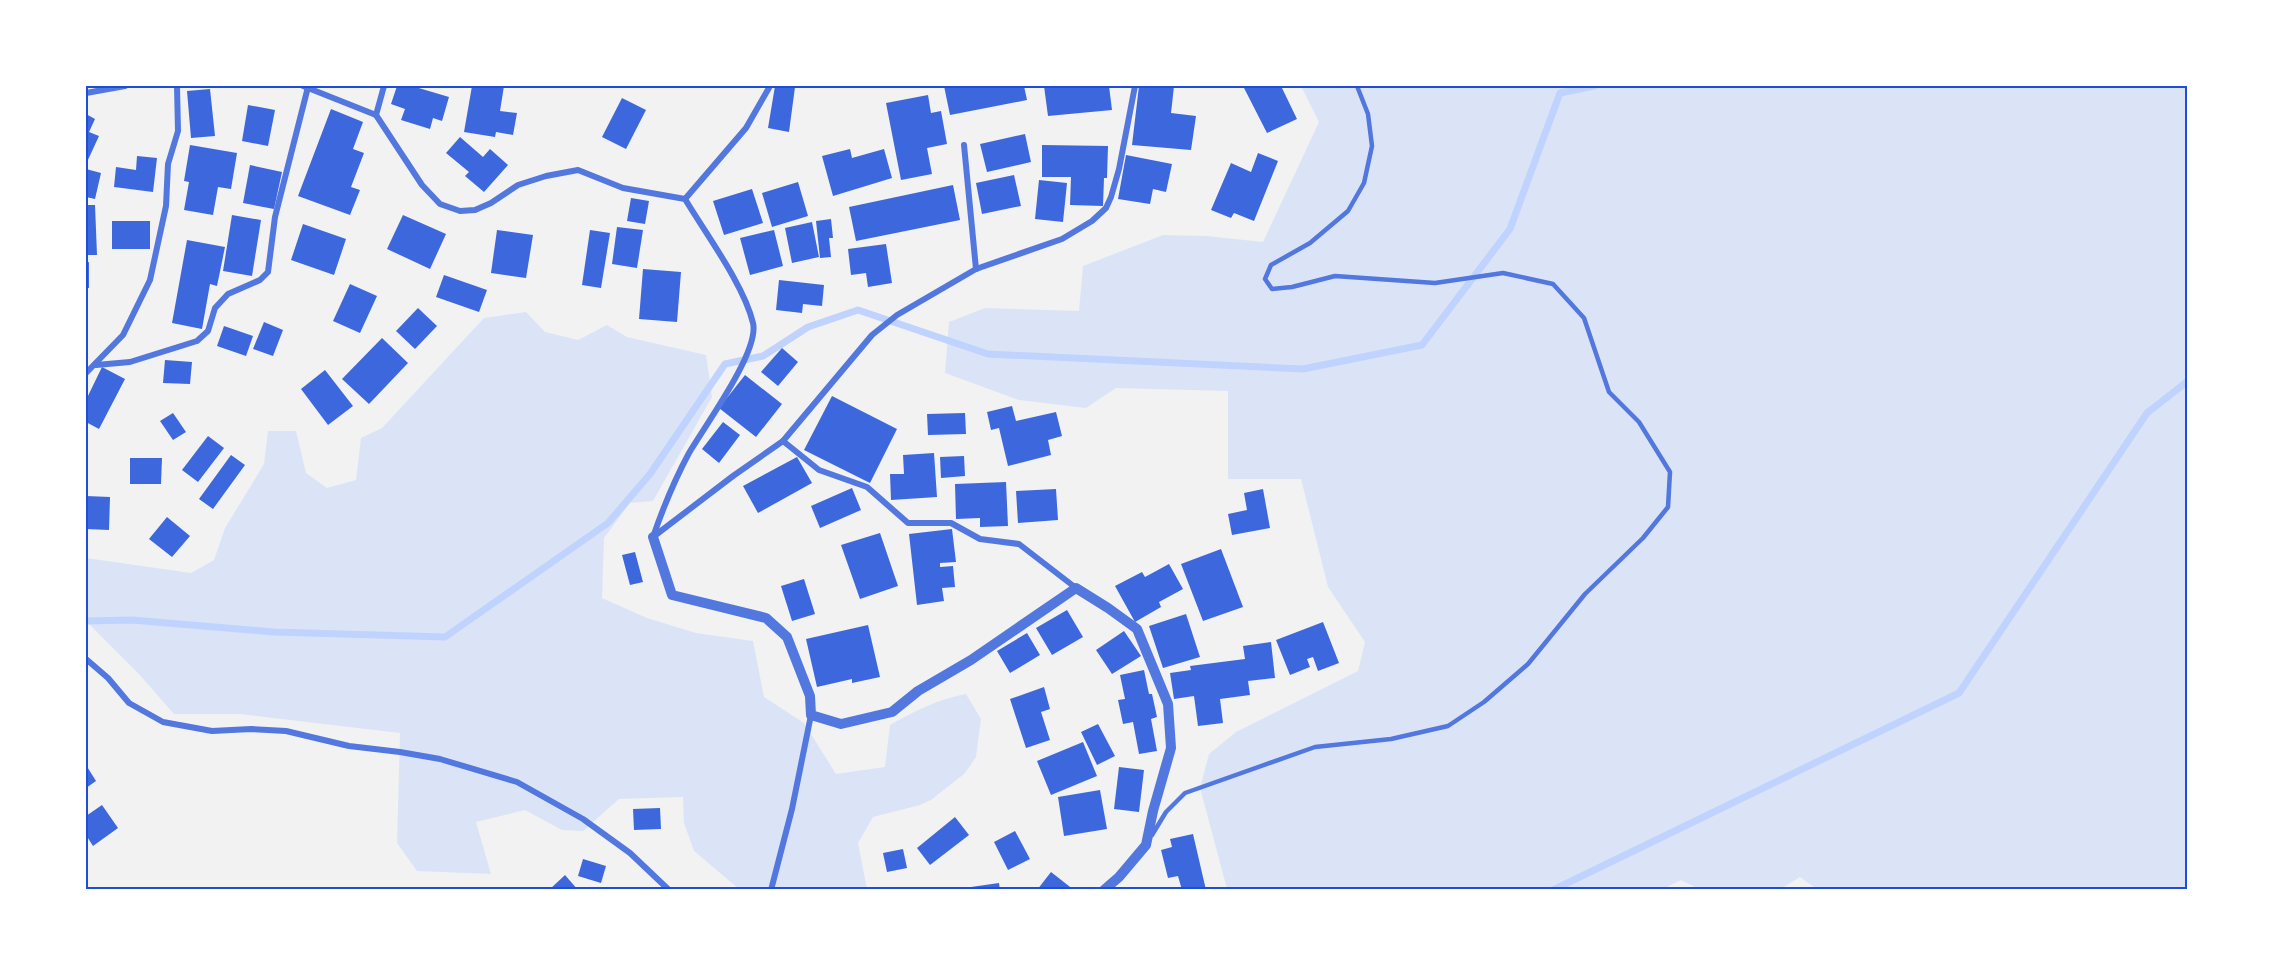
<svg xmlns="http://www.w3.org/2000/svg" width="2273" height="975" font-family="Literata,serif">
<rect width="100%" height="100%" fill="#f2f2f2"/>
<g fill="#dbe4f7">
<polygon points="1301,86 2187,86 2187,889 1818,890 1800,877 1779,890 1699,889 1681,880 1661,890 1227,889 1200,788 1209,754 1236,732 1358,671 1365,642 1328,587 1301,479 1228,479 1228,391 1116,388 1086,408 1019,400 945,373 949,322 985,308 1079,311 1083,266 1163,235 1207,236 1263,242 1319,122"/>
<path d="M526 312 545 332 578 340 607 325 627 337 706 355 712 397 653 501 630 503 604 538 602 598 647 618 696 633 753 641 764 697 804 723 836 774 885 767 890 725C915 711 938 699 966 694L981 719 976 757 970 766 964 774 931 800 920 805 873 817 858 843 867 889H739L694 851 684 823 683 797 619 799 583 831 562 830 525 810 476 822 491 874 417 871 397 843 400 733 240 714H174L138 673 86 621V558L191 573 214 560 225 528 264 464 268 431H296L306 473 327 488 356 480 361 438 382 428 484 318Z"/>
</g>
<g fill="none" stroke-linecap="round" stroke-linejoin="round">
<g stroke="#bfd3fe" stroke-width="7">
<polyline points="86,621 132,620 274,632 445,637 608,523 650,474 725,364 763,356 808,327 858,310 988,354 1303,369 1422,345 1510,229 1560,93 1594,86"/>
<polyline points="1553,890 1959,693 2147,413 2188,381"/>
</g>
</g>
<g fill="#3d67dc">
<polygon points="397,86 412,86 449,97 442,121 433,118 430,129 401,120 405,109 391,104"/>
<polygon points="472,86 504,86 500,111 517,113 513,135 496,132 495,137 464,132"/>
<polygon points="775,86 795,87 789,132 768,128"/>
<polygon points="944,86 1024,86 1027,100 950,115"/>
<polygon points="1044,86 1109,86 1112,110 1048,116"/>
<polygon points="1139,86 1174,86 1171,113 1196,116 1191,150 1132,145"/>
<polygon points="1243,86 1281,86 1297,119 1267,133"/>
<polygon points="210,89 215,136 191,138 187,91"/>
<polygon points="928,95 931,113 941,111 947,144 927,148 932,174 901,180 886,103"/>
<polygon points="622,98 646,110 626,149 602,137"/>
<polygon points="248,105 275,110 268,146 242,141"/>
<polygon points="331,109 363,122 353,149 364,153 351,187 360,190 350,215 298,196"/>
<polygon points="86,114 95,119 89,132 99,136 87,162 86,161"/>
<polygon points="1025,134 1031,162 987,172 980,144"/>
<polygon points="460,137 483,157 490,149 508,165 484,192 465,176 469,172 446,153"/>
<polygon points="190,145 237,153 231,189 218,187 213,215 184,210 189,182 184,181"/>
<polygon points="1042,145 1108,146 1107,178 1104,178 1103,206 1070,205 1071,177 1042,177"/>
<polygon points="850,149 852,158 884,149 892,178 833,196 822,156"/>
<polygon points="1258,153 1278,161 1254,221 1234,213 1231,218 1211,210 1231,163 1251,172"/>
<polygon points="1126,155 1172,164 1166,192 1153,189 1150,204 1118,199"/>
<polygon points="137,156 157,158 153,192 114,187 116,167 136,170"/>
<polygon points="250,165 282,172 274,209 243,203"/>
<polygon points="86,169 101,173 95,199 86,197"/>
<polygon points="1014,175 1021,206 982,214 976,183"/>
<polygon points="1039,180 1067,183 1063,222 1035,219"/>
<polygon points="798,182 808,216 772,227 762,193"/>
<polygon points="953,185 960,220 856,241 849,207"/>
<polygon points="752,189 763,223 724,235 713,201"/>
<polygon points="631,198 649,201 645,224 627,221"/>
<polygon points="86,205 95,205 97,255 86,255"/>
<polygon points="232,215 261,220 252,276 223,271"/>
<polygon points="403,215 446,234 430,269 387,249"/>
<polygon points="831,219 833,238 829,238 831,257 820,258 816,221"/>
<rect x="112" y="221" width="38" height="28"/>
<polygon points="812,222 819,257 792,263 785,228"/>
<polygon points="303,224 346,239 334,275 291,260"/>
<polygon points="617,227 643,230 637,268 612,264"/>
<polygon points="497,230 533,235 526,278 491,273"/>
<polygon points="590,230 610,233 601,288 582,285"/>
<polygon points="774,230 783,266 750,275 740,238"/>
<polygon points="187,240 225,247 217,286 210,284 202,329 172,323"/>
<polygon points="886,244 892,283 868,287 866,273 851,275 848,249"/>
<polygon points="89,262 89,288 86,288 86,263"/>
<polygon points="643,269 681,272 677,322 639,319"/>
<polygon points="444,275 487,290 479,312 436,297"/>
<polygon points="779,280 824,285 822,306 803,304 802,313 776,310"/>
<polygon points="350,284 377,296 360,333 333,321"/>
<polygon points="418,308 437,326 415,349 396,331"/>
<polygon points="264,322 283,330 273,356 253,349"/>
<polygon points="224,326 253,336 246,356 217,346"/>
<polygon points="382,338 408,363 369,404 342,379"/>
<polygon points="782,348 798,362 778,386 761,372"/>
<polygon points="165,360 192,362 190,384 163,383"/>
<polygon points="102,367 125,379 99,429 86,422 86,400"/>
<polygon points="325,370 353,406 328,425 301,389"/>
<polygon points="745,375 782,404 756,437 719,408"/>
<polygon points="832,396 897,429 870,483 804,450"/>
<polygon points="1012,406 1016,421 1056,412 1062,436 1048,440 1051,455 1008,466 999,428 991,430 987,412"/>
<polygon points="173,413 186,432 173,440 160,421"/>
<polygon points="965,413 966,434 928,435 927,414"/>
<polygon points="723,422 740,435 719,463 702,449"/>
<polygon points="208,436 224,448 198,482 182,470"/>
<polygon points="934,453 937,497 891,500 890,474 904,474 903,455"/>
<polygon points="231,455 245,465 213,509 199,499"/>
<polygon points="964,456 965,476 941,478 940,457"/>
<polygon points="797,457 812,483 758,513 743,486"/>
<polygon points="130,458 162,458 161,484 130,484"/>
<polygon points="1006,482 1008,526 980,527 980,518 956,519 955,484"/>
<polygon points="852,488 861,510 820,528 811,506"/>
<polygon points="1056,489 1058,520 1018,523 1016,491"/>
<polygon points="1263,489 1270,528 1232,535 1228,514 1247,510 1244,493"/>
<polygon points="86,496 110,497 109,530 86,529"/>
<polygon points="167,517 190,536 172,557 149,539"/>
<polygon points="952,529 956,562 940,563 940,567 953,566 955,587 942,588 944,601 917,605 909,534"/>
<polygon points="880,533 898,586 860,599 841,545"/>
<polygon points="1221,549 1243,607 1203,621 1181,564"/>
<polygon points="635,552 643,582 630,585 622,555"/>
<polygon points="1169,564 1183,589 1159,602 1161,607 1135,622 1115,586 1142,572 1145,577"/>
<polygon points="804,579 815,614 792,621 781,586"/>
<polygon points="1067,610 1083,637 1052,655 1036,628"/>
<polygon points="1186,614 1200,657 1163,668 1149,626"/>
<polygon points="1323,622 1339,663 1318,671 1313,657 1307,659 1310,667 1290,675 1276,640"/>
<polygon points="868,625 880,677 852,683 852,679 817,687 806,639"/>
<polygon points="1124,631 1141,656 1112,674 1096,650"/>
<polygon points="1027,633 1040,655 1010,673 997,651"/>
<polygon points="1271,642 1275,678 1248,681 1250,695 1220,699 1223,723 1198,726 1194,696 1174,699 1170,673 1191,670 1190,666 1245,659 1243,646"/>
<polygon points="1144,670 1149,694 1152,694 1157,717 1151,719 1157,751 1139,754 1133,722 1123,724 1118,700 1125,699 1120,675"/>
<polygon points="1044,687 1050,709 1041,712 1050,740 1026,748 1010,699"/>
<polygon points="1098,724 1115,756 1097,765 1081,732"/>
<polygon points="1083,742 1097,776 1051,795 1037,761"/>
<polygon points="86,765 96,781 86,788"/>
<polygon points="1119,767 1144,770 1139,812 1114,809"/>
<polygon points="1100,790 1107,829 1064,836 1058,797"/>
<polygon points="102,805 118,828 93,846 86,835 86,816"/>
<polygon points="660,808 661,829 634,830 633,809"/>
<polygon points="955,817 969,835 930,865 917,848"/>
<polygon points="1015,831 1030,859 1008,870 994,842"/>
<polygon points="1193,834 1206,890 1182,890 1178,876 1168,878 1161,850 1172,847 1170,839"/>
<polygon points="903,849 907,868 887,872 883,853"/>
<polygon points="583,859 606,866 601,883 578,876"/>
<polygon points="1051,872 1074,890 1037,890"/>
<polygon points="565,875 578,890 549,890"/>
<polygon points="999,883 1000,890 964,890 964,888"/>
</g>
<g fill="none" stroke-linecap="round" stroke-linejoin="round">
<polyline stroke="#5277de" stroke-width="4.5" points="1152,835 1166,812 1185,793 1315,747 1391,739 1448,726 1484,702 1528,664 1585,594 1643,538 1668,507 1670,472 1639,422 1609,392 1584,318 1553,284 1503,273 1435,283 1335,276 1292,287 1272,289 1265,279 1271,265 1310,243 1348,211 1364,183 1372,146 1368,114 1357,86"/>
<g stroke="#5277de" stroke-width="6">
<path d="M303 86 376 115 422 185 440 204 460 211 475 210 491 203 518 185 546 176 578 170 623 188 685 199C706 234 744 285 753 323 760 351 704 427 689 453 674 481 663 508 653 537"/>
<polyline points="86,93 125,86"/>
<polyline points="376,115 384,86"/>
<polyline points="964,145 976,269"/>
<polyline points="685,199 746,128 770,86"/>
<polyline points="96,365 130,362 197,341 208,331 215,308 228,294 260,280 268,272 275,217 308,87"/>
<polyline points="86,373 123,335 150,280 166,206 168,164 178,131 177,86"/>
<polyline points="783,441 819,470 867,487 908,523 951,523 980,539 1019,544 1076,588"/>
<polyline points="653,537 733,476 783,441 872,335 897,315 976,269 1062,239 1092,221 1106,208 1111,197 1119,169 1135,86"/>
<polyline points="86,659 108,678 129,703 163,722 212,731 251,729 286,731 349,746 400,752 440,759 517,782 583,819 630,853 669,890"/>
<polyline points="771,890 792,809 811,715"/>
</g>
<polyline stroke="#5277de" stroke-width="10" points="653,537 672,595 766,618 787,637 810,696 811,715 841,724 892,712 918,691 971,660 1076,588 1108,608 1137,629 1168,704 1171,748 1153,811 1146,845 1119,877 1104,890"/>
</g>
<rect width="2273" height="975" fill="none" stroke="#ffffff" stroke-width="174"/>
<rect x="87" y="87" width="2099" height="801" fill="none" stroke="#1d4ed8" stroke-width="2"/>
</svg>
